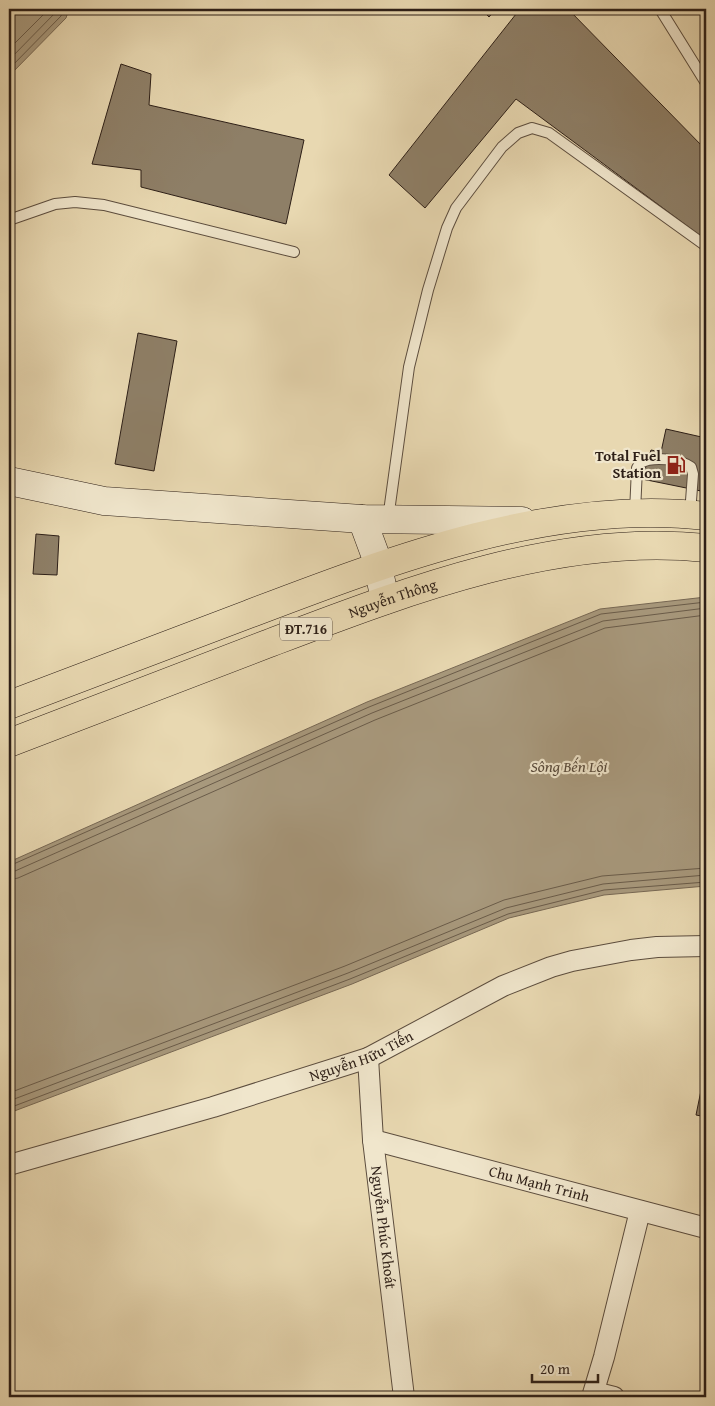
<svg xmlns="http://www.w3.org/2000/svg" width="715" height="1406" font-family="'Gentium Book Plus',serif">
<rect width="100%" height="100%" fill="#e8d8b1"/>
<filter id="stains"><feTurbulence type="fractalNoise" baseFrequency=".004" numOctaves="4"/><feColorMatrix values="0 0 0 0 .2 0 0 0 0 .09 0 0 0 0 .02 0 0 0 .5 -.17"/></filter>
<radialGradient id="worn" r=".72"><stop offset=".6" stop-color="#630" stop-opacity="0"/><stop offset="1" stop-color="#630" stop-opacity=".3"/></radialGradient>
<g fill="#a8997d" stroke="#776854">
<polygon points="9,9 69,9 66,18 9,76"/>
<polygon points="706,597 706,886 604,895 509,918 352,984 9,1113 9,862 367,702 600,609"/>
</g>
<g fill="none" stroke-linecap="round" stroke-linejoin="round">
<g stroke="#6a5c4a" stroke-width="1">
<polyline points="9,49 49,9"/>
<polyline points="9,60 56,12 57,9"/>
<polyline points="9,69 61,16 64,9"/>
<polyline points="9,866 369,707 601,614 706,602"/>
<polyline points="9,872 15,871 372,713 603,621 706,608"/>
<polyline points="9,880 18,878 375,720 605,628 706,615"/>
<polyline points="9,1093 345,966 504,900 602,876 706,868"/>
<polyline points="9,1101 348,973 506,908 603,884 706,875"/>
<polyline points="9,1108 350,979 508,914 604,890 706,882"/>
</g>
</g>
<g fill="#8e7f67" stroke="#2d1f17">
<polygon points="481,9 496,9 489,17"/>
<polygon points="520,9 568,9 706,150 706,240 516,99 425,208 389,175"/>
<polygon points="121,64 151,74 149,105 304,140 286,224 141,187 141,170 92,164"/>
<polygon points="138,333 177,341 154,471 115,464"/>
<polygon points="666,429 706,438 706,492 642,479 651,450 661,452"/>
<polygon points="36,534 59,536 57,575 33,574"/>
<polygon points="706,1066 706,1117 696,1115"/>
</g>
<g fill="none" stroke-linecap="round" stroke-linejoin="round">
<g stroke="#5c4d3e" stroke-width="12">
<g id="lane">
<polyline points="660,9 706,83"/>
<polyline points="9,220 55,204 75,202 104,205 294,252"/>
<path d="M635 512 637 468 640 463C653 456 680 459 691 467L693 474 690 514"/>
<polyline points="388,519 409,367 428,290 447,228 456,208 502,147 518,133 532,128 549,133 706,246"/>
</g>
</g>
<g stroke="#5c4d3e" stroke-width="22">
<g id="street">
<path id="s1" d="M368 1058 373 1140 404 1397"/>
<path id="s2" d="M373 1140 706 1228"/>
<path id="s3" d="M9 1165 213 1107 368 1058 503 986 551 967 572 961 631 950 657 947 706 946"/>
<polyline points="594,1392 614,1397"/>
<polyline points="592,1397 604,1357 640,1211"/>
</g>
</g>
<g stroke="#2d1f17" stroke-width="29">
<g id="secondary">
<polyline points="9,481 104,501 362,519 522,521"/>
<polyline points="362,519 376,557 385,600"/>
</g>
</g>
<g stroke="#2d1f17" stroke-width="29">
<g id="primary">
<path d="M9 705C89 675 169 644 249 614 391 560 552 498 706 516"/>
<path id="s4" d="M9 743C95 710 181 677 267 644 404 592 558 532 706 548"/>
</g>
</g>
<use href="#lane" stroke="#f0e6cc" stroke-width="10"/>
<use href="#street" stroke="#f0e6cc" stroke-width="20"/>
<use href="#secondary" stroke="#f0e6cc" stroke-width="28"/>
<use href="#primary" stroke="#e8d8b1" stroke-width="28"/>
</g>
<defs>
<g id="fuel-bare" transform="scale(1.5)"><path d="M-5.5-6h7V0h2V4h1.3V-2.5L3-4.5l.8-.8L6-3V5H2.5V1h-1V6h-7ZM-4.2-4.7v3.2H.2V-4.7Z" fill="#8f2418" stroke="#f0e6cc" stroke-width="2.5" paint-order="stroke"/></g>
</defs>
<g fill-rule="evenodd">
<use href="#fuel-bare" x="676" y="465"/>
</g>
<g text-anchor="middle" stroke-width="4.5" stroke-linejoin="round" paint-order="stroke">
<rect fill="#f0e6cc" stroke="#685b4d" stroke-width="1" x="280" y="617.5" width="52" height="23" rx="4"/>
<g font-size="14" font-weight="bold" fill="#2d1f17">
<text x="306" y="634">ĐT.716</text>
</g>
<g font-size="15" font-weight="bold" fill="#2d1f17" stroke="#f0e6cc" text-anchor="end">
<text x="661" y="461">Total Fuel<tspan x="661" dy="17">Station</tspan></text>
</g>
<g font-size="15" fill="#2d1f17" stroke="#f0e6cc">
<text dy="5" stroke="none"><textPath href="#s4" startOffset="410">Nguyễn Thông</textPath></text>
<text dy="5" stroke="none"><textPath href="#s3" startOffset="369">Nguyễn Hữu Tiến</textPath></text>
<text dy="5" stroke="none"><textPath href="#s2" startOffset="172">Chu Mạnh Trinh</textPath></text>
<text dy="5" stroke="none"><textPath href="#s1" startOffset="170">Nguyễn Phúc Khoát</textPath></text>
</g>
<g font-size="16" font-style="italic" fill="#584a3b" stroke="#f0e6cc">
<text x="569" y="772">Sông Bến Lội</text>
</g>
</g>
<rect width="715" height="1406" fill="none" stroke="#e8d8b1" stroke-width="30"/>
<rect x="10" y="10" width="695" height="1386" fill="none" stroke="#2d1f17" stroke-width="2.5"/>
<rect x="15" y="15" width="685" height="1376" fill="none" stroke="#2d1f17"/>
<path d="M532 1374v8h66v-8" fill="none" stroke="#2d1f17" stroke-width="2.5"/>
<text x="540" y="1374" font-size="15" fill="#2d1f17" stroke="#f0e6cc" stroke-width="4" paint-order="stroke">20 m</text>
<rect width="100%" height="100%" filter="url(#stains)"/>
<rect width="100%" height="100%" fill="url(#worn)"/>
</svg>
